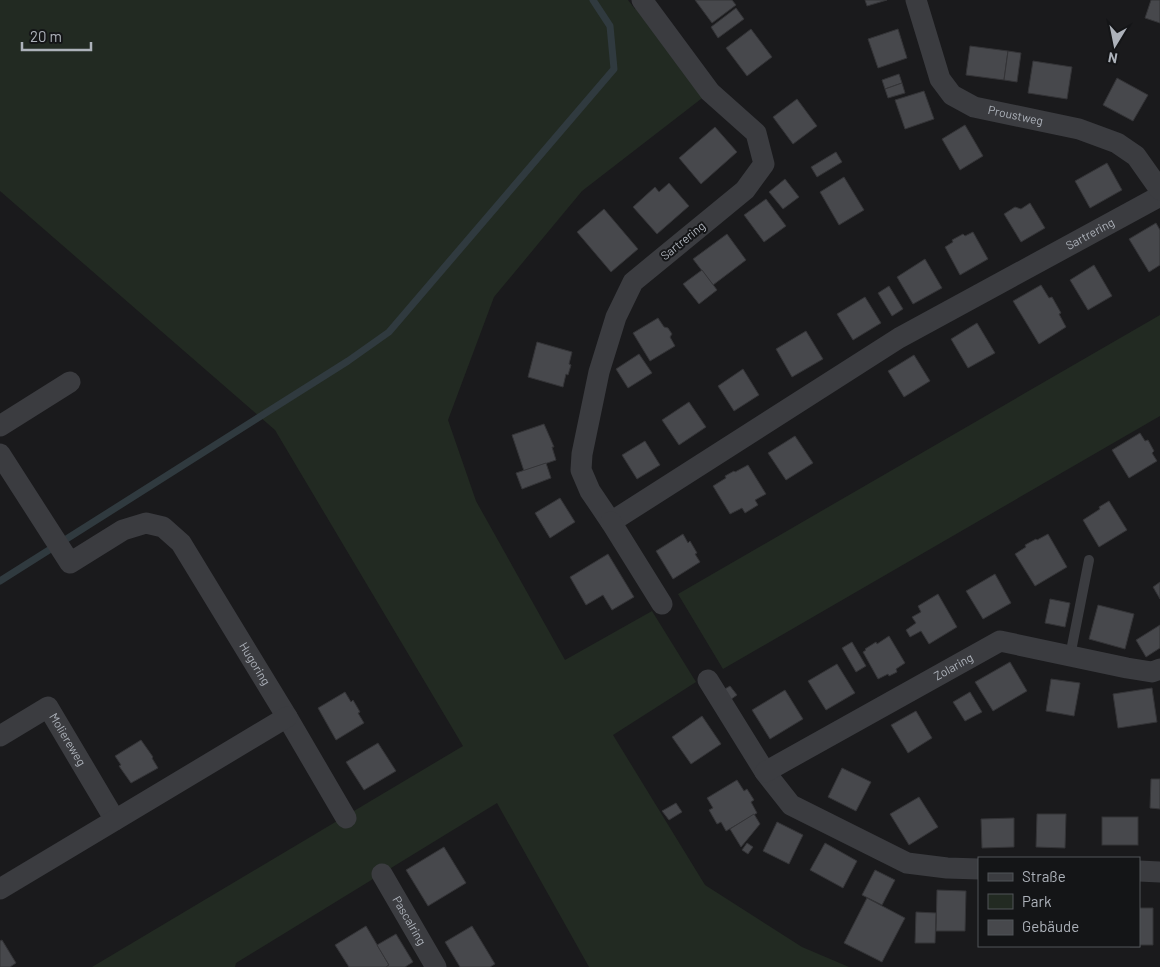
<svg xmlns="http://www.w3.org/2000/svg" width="1160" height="967" font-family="Barlow,sans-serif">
<rect width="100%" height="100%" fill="#1a1a1c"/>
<g fill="#222a22">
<polygon points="0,0 628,0 635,9 644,2 710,92 582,191 494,297 448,420 476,501 565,660 652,611 696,682 613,735 705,885 802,947 849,967 589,967 497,803 236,963 235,967 92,967 463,746 275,430 0,191"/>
<polygon points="1160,315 1160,416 723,669 678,594"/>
</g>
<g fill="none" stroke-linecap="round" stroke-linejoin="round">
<polyline stroke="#303a3f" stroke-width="7" points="0,581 348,361 389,332 614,69 610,26 593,0"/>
</g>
<g fill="#47484c" stroke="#343437">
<polygon points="695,0 732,0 736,5 712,23"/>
<polygon points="865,0 887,0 867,6"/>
<polygon points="1151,0 1160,0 1160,23 1145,18"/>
<polygon points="736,8 744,19 718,38 711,27"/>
<polygon points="751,29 772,57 747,76 726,48"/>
<polygon points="898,29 907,58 878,68 868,39"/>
<polygon points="970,46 1008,51 1004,80 966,75"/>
<polygon points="1008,51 1021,53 1017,82 1004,80"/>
<polygon points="1033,61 1072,67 1067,99 1028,93"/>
<polygon points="899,74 902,83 885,89 882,80"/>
<polygon points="1117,78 1148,95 1133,121 1103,105"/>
<polygon points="902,83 905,93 888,98 885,89"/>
<polygon points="924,91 934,119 905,129 895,100"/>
<polygon points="797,99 817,126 793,144 773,117"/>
<polygon points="965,125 983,156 960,170 942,139"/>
<polygon points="715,127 737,152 701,184 679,158"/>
<polygon points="836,152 842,162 817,177 811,167"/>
<polygon points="1107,163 1122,190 1090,208 1075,181"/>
<polygon points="844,177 864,210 839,225 820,192"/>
<polygon points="785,179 799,197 783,209 769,192"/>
<polygon points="669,183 689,206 657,234 633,207 655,187 659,192"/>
<polygon points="766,199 786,226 764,242 744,215"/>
<polygon points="1030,203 1045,228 1021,242 1004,214 1015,207 1021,209"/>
<polygon points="604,209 638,249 611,272 577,232"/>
<polygon points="1156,223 1160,230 1160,265 1149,272 1129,239"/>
<polygon points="973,232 988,259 960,275 945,247 953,242 952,240 963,234 965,236"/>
<polygon points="727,234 746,260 713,285 693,259"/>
<polygon points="925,259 942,288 913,304 897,277"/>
<polygon points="1094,265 1112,296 1088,310 1070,280"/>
<polygon points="702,270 717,290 699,304 683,284"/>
<polygon points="1041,285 1049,298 1052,297 1061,313 1059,314 1066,327 1039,344 1013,301"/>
<polygon points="889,286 903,309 892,316 878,293"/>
<polygon points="865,297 881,323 853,340 837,314"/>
<polygon points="658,318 664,327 668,328 672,334 670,337 675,346 650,361 633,333"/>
<polygon points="977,323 995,353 968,368 951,339"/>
<polygon points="806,331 823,359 792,377 776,349"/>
<polygon points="537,342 572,352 569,364 571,365 568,375 566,374 563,387 528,377"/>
<polygon points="639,354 652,373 628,388 616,369"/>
<polygon points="914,355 930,381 904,397 888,371"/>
<polygon points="743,369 759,395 734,411 718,386"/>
<polygon points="689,402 706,427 679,445 662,420"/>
<polygon points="544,424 554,447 552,447 556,460 524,471 512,435"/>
<polygon points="1140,433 1145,441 1148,440 1154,451 1152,453 1157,461 1129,478 1112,450"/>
<polygon points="795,436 813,463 786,480 768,453"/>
<polygon points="645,441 660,465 637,479 622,455"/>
<polygon points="546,463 551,478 522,489 516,473"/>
<polygon points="748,465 766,494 755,500 758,505 745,513 742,508 730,514 713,486 726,478 725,476 734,471 735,472"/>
<polygon points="560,498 575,522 550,538 535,513"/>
<polygon points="1109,501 1127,530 1099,547 1083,520 1100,509 1099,507"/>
<polygon points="683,534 688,543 690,541 697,553 695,554 700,562 673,579 656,551"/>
<polygon points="1048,534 1067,567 1035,586 1015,554 1026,547 1025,545 1036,539 1037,540"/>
<polygon points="608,554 634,597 612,610 603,595 586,605 570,577"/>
<polygon points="995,574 1011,603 983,619 966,591"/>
<polygon points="1160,582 1160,599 1153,587"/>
<polygon points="938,594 957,627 929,644 921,631 910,637 906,630 916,623 912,617 921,612 918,606"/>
<polygon points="1050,599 1070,603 1065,627 1045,623"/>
<polygon points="1098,605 1134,614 1125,649 1089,639"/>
<polygon points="1160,625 1160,648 1146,657 1136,640"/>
<polygon points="889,636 905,663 896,669 897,672 889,676 888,674 878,679 863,652 866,650 865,649 876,642 877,644"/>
<polygon points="852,642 866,666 856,672 842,648"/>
<polygon points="1010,662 1027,691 993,711 975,682"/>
<polygon points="837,664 855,693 826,710 808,681"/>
<polygon points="1051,679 1080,683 1074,716 1046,711"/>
<polygon points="730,686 737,695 730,700 723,690"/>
<polygon points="1152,688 1157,722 1118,728 1113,694"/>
<polygon points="785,690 803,719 770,739 752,710"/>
<polygon points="345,692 351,702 353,700 360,712 358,713 364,723 336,740 318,708"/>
<polygon points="970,692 982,712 965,721 953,702"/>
<polygon points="916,711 932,738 908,753 891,725"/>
<polygon points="702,716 721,744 691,764 672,737"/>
<polygon points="141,740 153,757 152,758 158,768 131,783 119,766 121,765 115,756"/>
<polygon points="378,743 396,771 364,790 346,762"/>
<polygon points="842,768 871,782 856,811 828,797"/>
<polygon points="1151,779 1160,779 1160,809 1150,808"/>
<polygon points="737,780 744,791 747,789 754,800 751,802 757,813 726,831 721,822 717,824 709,810 713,808 707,798"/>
<polygon points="919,797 938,827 909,845 890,814"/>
<polygon points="676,803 682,812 669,820 662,811"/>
<polygon points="754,814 760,824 741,847 730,829"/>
<polygon points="1037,814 1066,814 1065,848 1036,847"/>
<rect x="1102" y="817" width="36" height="28"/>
<polygon points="1014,818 1014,847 982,848 981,819"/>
<polygon points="777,822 803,835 789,864 763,851"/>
<polygon points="747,843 753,847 748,854 742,850"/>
<polygon points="825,843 857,861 843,888 810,870"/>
<polygon points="444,847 466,883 428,906 406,870"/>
<polygon points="875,870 895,880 882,905 862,895"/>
<polygon points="937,890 966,891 965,931 936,931"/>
<polygon points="867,898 905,918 882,962 844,943"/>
<polygon points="1139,908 1153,908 1153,945 1140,945 1140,947 1130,947 1130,946 1139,946"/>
<polygon points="916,912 936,913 935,943 915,943"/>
<polygon points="366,926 389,965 386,967 349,967 335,945"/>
<polygon points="472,926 495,964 490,967 460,967 445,942"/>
<polygon points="396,934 413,962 405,967 386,967 389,965 377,945"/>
<polygon points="2,940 16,963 10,967 0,967 0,941"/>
</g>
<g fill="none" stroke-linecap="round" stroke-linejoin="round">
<polyline stroke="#3b3c40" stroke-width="10" points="1070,656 1089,560"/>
<g stroke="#3b3c40" stroke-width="21">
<path id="s1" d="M642 0 710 92 756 133 764 164 745 190 633 282 616 317 599 372 582 454 581 470 590 491 611 522 899 338 1160 196"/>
<path id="s2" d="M916 0 940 79 952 95 974 107 1079 129 1117 143 1136 156 1160 190"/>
<polyline points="0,426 70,382"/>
<path id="s3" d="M0 454 70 563 123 530 146 523 163 527 181 543 287 717 346 818"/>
<polyline points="611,522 662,604"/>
<polyline points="708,680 765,772 791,805 907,863 947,868 979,869"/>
<path id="s4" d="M0 736 48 707 115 820"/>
<path id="s5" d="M765 772 1000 641 1127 668 1152 672 1160 669"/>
<polyline points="1139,871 1160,872"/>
<path id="s6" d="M382 874 436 967"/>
<polyline points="0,889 287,717"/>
</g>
</g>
<g text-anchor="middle" stroke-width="4" stroke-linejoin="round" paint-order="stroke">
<g font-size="12" fill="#adb2ba" stroke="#141517">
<text dy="4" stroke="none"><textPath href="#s2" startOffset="170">Proustweg</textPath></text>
<text dy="4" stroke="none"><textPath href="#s1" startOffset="1201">Sartrering</textPath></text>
<text transform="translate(683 241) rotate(-39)" y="4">Sartrering</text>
<text dy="4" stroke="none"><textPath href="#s3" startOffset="399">Hugoring</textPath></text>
<text dy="4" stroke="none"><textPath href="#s5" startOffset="216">Zolaring</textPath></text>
<text dy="4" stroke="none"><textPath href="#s4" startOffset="94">Moliereweg</textPath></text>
<text dy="4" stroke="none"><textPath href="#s6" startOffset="54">Pascalring</textPath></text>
</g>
</g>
<rect x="978" y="857" width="162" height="90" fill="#141517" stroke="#515458"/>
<rect x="988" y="873" width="25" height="8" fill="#3b3c40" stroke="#515458"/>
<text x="1022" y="882" font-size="15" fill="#adb2ba">Straße</text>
<rect x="988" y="894" width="25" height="15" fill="#222a22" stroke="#515458"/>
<text x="1022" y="907" font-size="15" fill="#adb2ba">Park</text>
<rect x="988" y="920" width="25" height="15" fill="#47484c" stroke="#515458"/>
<text x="1022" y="932" font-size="15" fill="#adb2ba">Gebäude</text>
<g transform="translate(1115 45) rotate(190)" stroke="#141517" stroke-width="4" paint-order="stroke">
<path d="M0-4L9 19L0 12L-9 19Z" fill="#adb2ba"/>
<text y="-8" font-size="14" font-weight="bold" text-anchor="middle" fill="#adb2ba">N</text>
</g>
<path d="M22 42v8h69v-8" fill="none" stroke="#adb2ba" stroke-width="2.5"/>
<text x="30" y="42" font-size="15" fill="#adb2ba" stroke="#141517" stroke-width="4" paint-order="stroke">20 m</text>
</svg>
